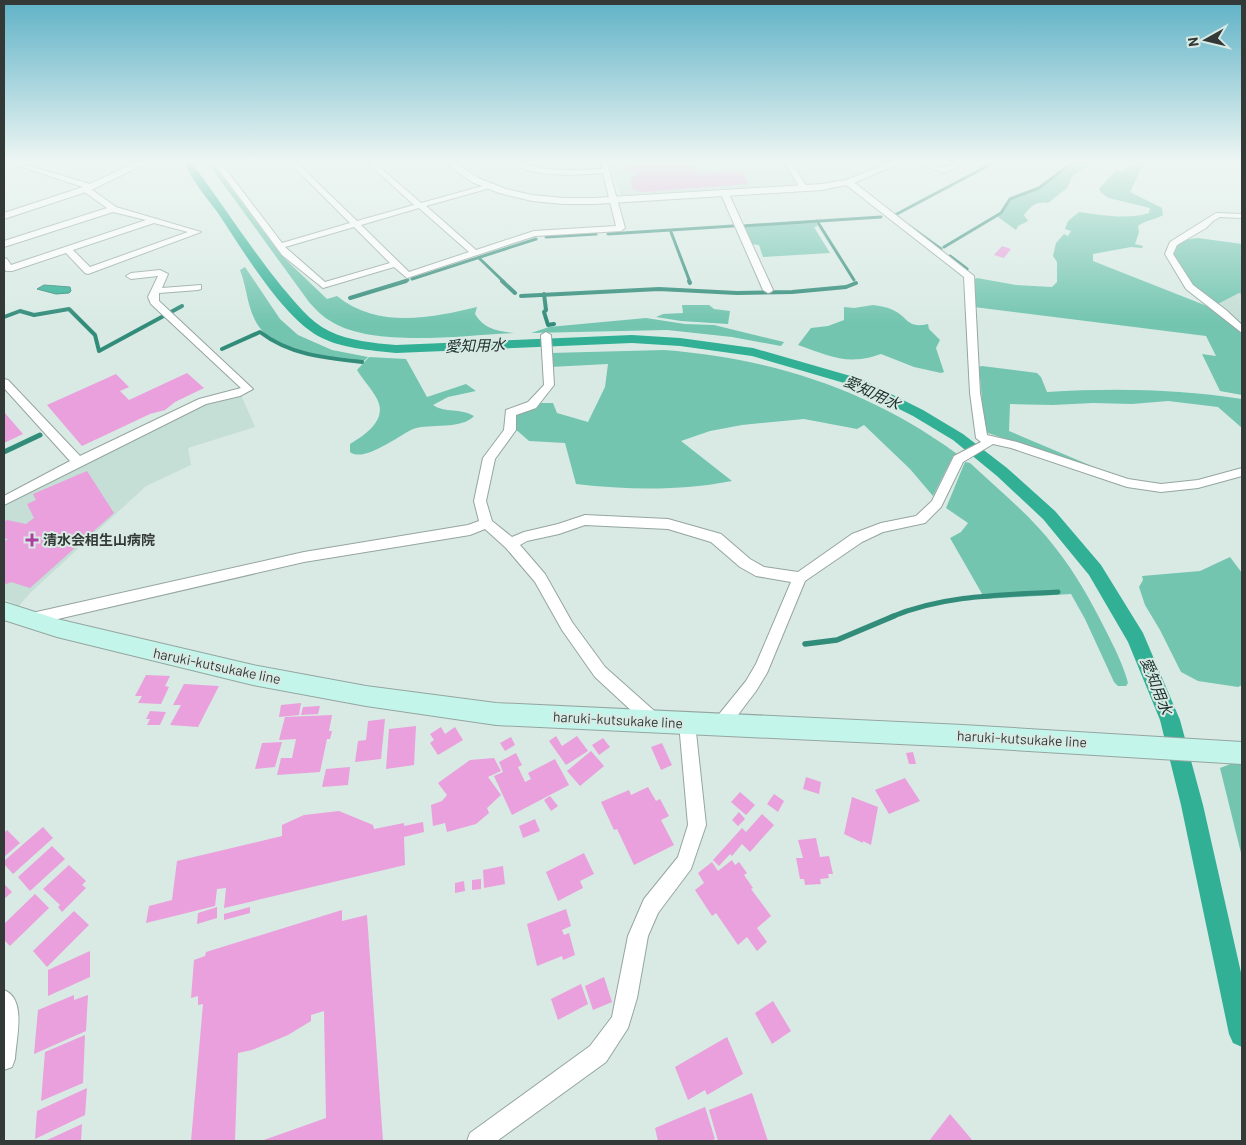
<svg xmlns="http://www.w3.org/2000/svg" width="1246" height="1145" font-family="Barlow,'Noto Sans JP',sans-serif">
<rect width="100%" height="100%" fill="#d9eae4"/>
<g fill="#c5ded6">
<polygon points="610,163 783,163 796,183 793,185 620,195"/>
<polygon points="1239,293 1242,294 1242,328 1216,305"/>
<polygon points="241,395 255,427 188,448 191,465 146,486 30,593 19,606 4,599 4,506 204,405"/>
</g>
<g fill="#73c5b0">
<path d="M208 163H212L281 255 327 299 337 296C378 329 431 318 477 307L475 314C484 329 497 331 514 333 464 335 375 348 332 322 323 317 316 310 309 302Z"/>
<path d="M1076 163H1090L1072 177 1067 188 1048 203C1036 201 1031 206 1024 215L1028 221 1018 226 1016 230 998 217 1011 199 1040 189Z"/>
<path d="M1131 163H1169L1172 165 1144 163 1130 192 1162 208 1163 215C1155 220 1145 220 1138 226L1139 232 1135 244 1143 246 1142 248 1131 247 1093 254V261L1212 308 1242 333V395L1220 391 1202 354 1216 356 1206 336 974 307 973 280 977 278 1016 285 1052 287 1057 282V262L1053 256 1056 243 1064 234 1068 236 1071 231 1065 229 1068 221 1079 212C1101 215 1127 220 1149 213L1150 208 1109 198 1101 193 1099 189 1115 171H1124Z"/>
<polygon points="815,222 818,226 814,227 830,253 763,257 759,245 751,244 743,226"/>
<path d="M1198 238 1242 244V294L1239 293 1216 305 1198 293 1173 254C1176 242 1186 239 1198 238Z"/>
<path d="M245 267 280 319 298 335 332 350 368 357 363 362C329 357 270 355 254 318 247 303 246 285 240 270Z"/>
<polygon points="682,305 709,305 714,309 730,311 728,324 681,321 656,317 663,314 683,313"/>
<path d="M873 305C879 306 887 307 893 310 908 317 907 329 928 324L929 329 940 340 936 348 944 372 941 373 914 367 881 354C847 366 830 356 798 345L811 328 828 326 844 320V307L854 308Z"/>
<polygon points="646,318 685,324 714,325 784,342 781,346 732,337 667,330 531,333 549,327"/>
<path d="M664 350C771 358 870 390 957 454L953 456 933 496 910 469 864 425 857 429 804 419 742 425 710 431 681 441 732 481C680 491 629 490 576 484L565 443 529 441 513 427V415L536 403H553L557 413 588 422 605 387 608 364 550 367V353Z"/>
<path d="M369 357 406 359 427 397 466 384 476 391 448 397 433 405C444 413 461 408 474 416 461 430 430 423 413 429 398 436 364 463 350 452V444C365 435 388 420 377 399 372 389 363 380 357 370Z"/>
<path d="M982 366 1037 373 1041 377 1047 392C1112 388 1178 389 1242 399V428L1218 407 1168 401 1132 404 1093 403 1053 405 1010 404 1009 431 1113 475 985 432 979 367Z"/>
<path d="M965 462 970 463C998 489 1030 515 1054 546 1075 572 1091 601 1106 631 1115 649 1123 664 1128 683L1126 686H1118L1114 682 1085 619 1071 594 985 599 950 538 961 532 968 523 946 508Z"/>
<polygon points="1230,557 1242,573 1242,685 1238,687 1198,681 1181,672 1160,630 1145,605 1139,587 1143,580 1142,576 1200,571"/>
<polygon points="1233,763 1242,764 1242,857 1220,768"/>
</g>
<polygon fill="#31b096" stroke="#328c7a" points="44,285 70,287 71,291 69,293 56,294 37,289"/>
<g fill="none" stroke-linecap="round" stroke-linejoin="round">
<g stroke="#328c7a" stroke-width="3">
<polyline points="900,219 895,215 993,163"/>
<polyline points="817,221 854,280"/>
<polyline points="742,226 881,217"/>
<polyline points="909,226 941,249"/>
<polyline points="671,232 690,282"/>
<polyline points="608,234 733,226"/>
<polyline points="546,237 596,234"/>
<polyline points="944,247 1001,213 1010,199 1039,188 1072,163"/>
<polyline points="950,256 967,269"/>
<polyline points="479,258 504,282"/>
<polyline points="412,279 536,239"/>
<polyline points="402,282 408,280"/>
</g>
<g stroke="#328c7a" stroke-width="4">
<polyline points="502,281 515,293"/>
<polyline points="689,281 690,283"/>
<polyline points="544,294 546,310 544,312 548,325 554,324"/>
<polyline points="521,296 659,289 737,293 792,292 846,287 856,283"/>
<polyline points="350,298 406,281"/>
<polyline points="4,317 20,311 34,315 69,309 95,335 99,351 182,306"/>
<path d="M222 349 260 332C290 355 325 358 362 362"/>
</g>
<g stroke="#328c7a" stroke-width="5">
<polyline points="4,452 40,435"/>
<path d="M891 617C944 595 1001 595 1058 592"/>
</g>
<polyline stroke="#328c7a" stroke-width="5.5" points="805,644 837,640 894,616"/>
<path fill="#31b096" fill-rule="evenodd" d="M184 163H192C222 204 250 247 282 287 296 303 309 321 329 331 350 341 373 343 396 345L632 335 680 338 753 348 861 379 923 410 963 434 1007 468 1055 511 1101 565 1143 633 1180 720 1203 805 1242 977V1047L1233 1043 1229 1034 1181 805 1160 720 1128 642 1089 575 1043 519 997 476 953 440 913 416 851 385 752 356 680 346 632 343 396 353C370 350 342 349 318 336 281 315 242 249 218 213 206 197 192 180 184 163Z"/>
</g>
<g fill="#e9a0dc">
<polygon points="627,163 694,163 699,173 741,170 749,184 642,192 633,189 630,179 632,179 632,176 637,176 636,171 630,172"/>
<polygon points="1002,246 1011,249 1004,258 994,255"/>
<polygon points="187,373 204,388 175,402 165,410 150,414 82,446 47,405 116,374 129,387 120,391 129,400"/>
<polygon points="4,412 23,434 4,443"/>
<polygon points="87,471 114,513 30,588 11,582 7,584 4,583 4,542 8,539 4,538 4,522 7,520 26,524 34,518 27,504 36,500 33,494"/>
<polygon points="146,675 170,676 165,686 169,687 161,704 138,703 142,696 135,696"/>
<polygon points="184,684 219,686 198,727 170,725 181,705 173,705"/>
<polygon points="301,703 299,715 279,717 281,705"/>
<polygon points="320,706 318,714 301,715 303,707"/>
<polygon points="150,711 166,712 160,725 147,725 150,719 146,719"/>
<polygon points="332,715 329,731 332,731 330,739 327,739 320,772 277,775 281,758 292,758 296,739 279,740 285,717"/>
<polygon points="385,719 381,759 355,762 358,741 366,740 368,721"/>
<polygon points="416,726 414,765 386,769 389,729"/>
<polygon points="441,727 445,734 455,727 463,740 438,755 430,743 434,740 430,734"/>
<polygon points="556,736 562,746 577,736 588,751 566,765 549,741"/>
<polygon points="511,737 515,745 505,751 500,743"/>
<polygon points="603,738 610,747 599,755 592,745"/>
<polygon points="282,742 275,767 255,769 262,743"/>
<polygon points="662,743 672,765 661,770 651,747"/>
<polygon points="591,751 604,766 580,786 567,771"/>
<polygon points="913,752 916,764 909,764 906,753"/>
<polygon points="516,753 522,765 518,767 525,782 531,779 528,773 555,759 569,785 512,815 494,776 503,772 499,762"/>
<polygon points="494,758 501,771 488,777 501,795 487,808 489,813 476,824 447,832 445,823 433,826 431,805 442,801 447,795 438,783 470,760"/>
<polygon points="350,767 348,785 322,787 326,769"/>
<polygon points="806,777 821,782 819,794 803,789"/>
<polygon points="905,778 920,801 889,814 875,790"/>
<polygon points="648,787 656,801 660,799 669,816 661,820 674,845 634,865 617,829 614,830 601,802 629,790 631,795"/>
<polygon points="740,792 755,805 746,815 731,802"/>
<polygon points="774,794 784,801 778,812 767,804"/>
<polygon points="550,796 558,806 551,811 544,800"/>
<polygon points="852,797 878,807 871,845 863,841 863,843 844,834"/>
<polygon points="339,811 373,825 374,829 404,823 404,826 423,822 424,832 404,837 405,865 224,908 226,888 217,889 215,906 146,923 149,906 172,900 177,861 282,836 282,825 304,815"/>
<polygon points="739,812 745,819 738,826 732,820"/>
<polygon points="762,814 774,825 750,852 742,844 732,856 730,854 719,866 713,860 742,828 746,832"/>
<polygon points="535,819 540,831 523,838 519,826"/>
<polygon points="43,827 53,838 13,874 4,864 4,861"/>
<polygon points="7,830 20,843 4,857 4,833"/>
<polygon points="816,838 820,857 829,856 833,874 828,874 829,878 820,879 821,884 805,885 804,879 800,879 796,858 803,858 798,840"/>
<polygon points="52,846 65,859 30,891 18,877"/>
<polygon points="584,853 594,874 580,881 583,888 558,901 546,872"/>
<polygon points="732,860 735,865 739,862 747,873 744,875 753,888 751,889 771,916 757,928 767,942 757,951 747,937 738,945 716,913 712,916 695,890 704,883 698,873 712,862 718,871"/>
<polygon points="69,865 86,881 82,885 86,888 62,912 58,907 60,905 43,889"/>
<polygon points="503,866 505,884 484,888 483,870"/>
<polygon points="481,879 481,889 472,890 472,880"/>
<polygon points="464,881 465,891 455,893 455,883"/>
<polygon points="4,884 12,892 4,899"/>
<polygon points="35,894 49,908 10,946 4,940 4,924"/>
<polygon points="217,907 217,918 197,924 198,913"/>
<polygon points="250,907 250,913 224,920 224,914"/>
<polygon points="566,909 571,926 562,930 564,935 569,933 575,955 563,960 562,956 537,966 527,924"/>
<polygon points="342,910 342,921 367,915 383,1141 261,1141 326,1118 324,1011 311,1015 311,1021 288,1035 252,1050 238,1053 235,1141 191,1141 203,1004 198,1005 198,996 191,998 194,960 205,956 206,952"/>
<polygon points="74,911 89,925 47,967 33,951"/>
<polygon points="90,951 90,977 48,996 48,970"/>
<polygon points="604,977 612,1002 593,1010 585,986"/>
<polygon points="581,984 588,1004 558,1020 551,999"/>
<polygon points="74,995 74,1000 88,995 86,1031 34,1054 38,1010"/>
<polygon points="773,1001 791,1031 772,1044 755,1013"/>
<polygon points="85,1035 83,1083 41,1101 45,1052"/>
<polygon points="727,1037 743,1074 707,1095 705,1090 688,1100 675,1067"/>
<polygon points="87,1088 85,1115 35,1139 37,1111"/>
<polygon points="752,1093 768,1141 718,1141 709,1110"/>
<polygon points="705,1107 715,1139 710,1141 658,1141 655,1128"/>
<polygon points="950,1114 973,1141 929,1141"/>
<polygon points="82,1124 81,1141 45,1141"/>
</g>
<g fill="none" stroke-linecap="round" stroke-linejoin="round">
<g stroke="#95a5a0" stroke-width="2">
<g id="minor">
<path d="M10 163H20L93 185 94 187 91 189 116 207 201 232 88 274 85 273 66 253 12 271H6L4 268V258L7 259 11 265 146 220 113 212 4 247V241L107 208 83 191V187ZM154 223 188 232 90 267 73 250Z"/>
<path d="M214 163H221L282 243 350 223 290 163H297L357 221 414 205 368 163H375L421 203 490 184V188L426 206 476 250 534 231 616 226 603 173C578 175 533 178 512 163 524 162 535 167 547 169 565 171 584 170 602 169L601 163H607L625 228 621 231 535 236 407 278 394 267 323 288 282 255ZM419 208 469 252 409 272 361 225ZM354 227 390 263 325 282 285 247Z"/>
<polygon points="785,163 791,163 808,188 807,190 801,190"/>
<polygon points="917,163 927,163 943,168 954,163 963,163 944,173"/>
<polygon points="845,180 851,180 974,276 980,393 987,435 1017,442 1128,479 1161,484 1198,480 1242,468 1242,476 1198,488 1161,492 1127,487 1011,448 993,444 963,462 941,507 925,523 883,532 862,542 805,581 767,673 756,691 728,728 722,730 716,728 714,723 716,718 746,681 756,664 791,582 756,576 740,567 711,542 668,529 585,525 559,534 527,541 520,545 545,574 572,622 605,667 660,716 662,721 660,726 654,728 648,726 595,677 562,630 535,582 506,548 485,529 470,535 304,562 32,625 27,623 25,619 27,615 32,613 304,552 468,525 479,521 474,501 483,458 504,430 506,410 528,402 544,385 541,335 546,332 551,335 554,385 536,408 516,415 516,430 495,459 486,501 492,521 512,537 524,532 558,524 585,515 668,519 721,534 750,559 764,567 798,572 852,534 881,523 916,516 932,501 954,456 981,442 976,438 970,393 964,277 845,184"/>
<polygon points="721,190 728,192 773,290 771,292 768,293 763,290 720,192"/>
<polygon points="1216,213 1242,214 1242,218 1220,217 1213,221 1206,228 1177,245 1173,254 1193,285 1226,310 1242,325 1242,333 1186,289 1165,254 1170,242"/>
<polygon points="160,270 168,274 162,288 201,285 201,289 198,290 159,293 159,301 253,389 240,396 206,404 4,505 4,496 70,461 4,388 4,379 8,380 80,456 199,399 241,388 151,304 148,297 158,276 131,279 126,276 131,273"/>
<polygon points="687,716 693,718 695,723 706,825 691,869 658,913 648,936 637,998 628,1028 606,1062 497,1141 467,1141 470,1133 590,1046 612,1017 628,936 644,899 678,857 688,825 679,723 681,718"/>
<path d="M4 990C27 999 16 1038 15 1059L12 1067 4 1070Z"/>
</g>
</g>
<g stroke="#95a5a0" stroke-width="2">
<g id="tertiary">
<polygon points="135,163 147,163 89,191 4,219 4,213 83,187"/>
<polygon points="445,163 456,163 478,178 506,189 532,195 563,198 594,198 822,184 846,180 889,163 901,163 851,184 822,190 594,204 563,204 532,201 499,193 472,182"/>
</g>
</g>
<g stroke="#95a5a0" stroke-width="2">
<polygon id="secondary" points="4,602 57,619 253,665 366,686 496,703 963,725 1242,742 1242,764 963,747 496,725 366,706 253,685 57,637 4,620"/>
</g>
<use href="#minor" fill="#fff" fill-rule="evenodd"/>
<use href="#tertiary" fill="#fff" fill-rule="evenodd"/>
<use href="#secondary" fill="#c3f5eb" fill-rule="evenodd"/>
</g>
<linearGradient id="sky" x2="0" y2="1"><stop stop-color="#5fb2c7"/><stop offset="0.5" stop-color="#eef6f3"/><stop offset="1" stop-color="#eef6f3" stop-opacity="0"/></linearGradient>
<rect width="1246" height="323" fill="url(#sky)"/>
<path fill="#ad40a0" stroke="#d9eae4" stroke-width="2" d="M29.5 532.5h5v5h5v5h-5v5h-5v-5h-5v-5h5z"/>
<g text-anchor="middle" stroke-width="4" stroke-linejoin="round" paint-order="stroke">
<g font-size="14" font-weight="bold" fill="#333937" stroke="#d9eae4" text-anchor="start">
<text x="43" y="545">清水会相生山病院</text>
</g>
<g font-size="14" fill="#333937" stroke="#d9eae4">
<text transform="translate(217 666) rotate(12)" y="5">haruki-kutsukake line</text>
<text transform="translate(618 720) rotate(3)" y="5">haruki-kutsukake line</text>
<text transform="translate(1022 739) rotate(3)" y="5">haruki-kutsukake line</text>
</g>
<g font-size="15" font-style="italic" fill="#1a2f2a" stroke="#d9eae4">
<text transform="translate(475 346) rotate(-2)" y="5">愛知用水</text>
<text transform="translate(872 393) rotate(25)" y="5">愛知用水</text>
<text transform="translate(1156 686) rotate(68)" y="5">愛知用水</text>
</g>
</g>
<rect width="1246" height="1145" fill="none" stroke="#333937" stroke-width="10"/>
<g transform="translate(1206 40) rotate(262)" stroke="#d9eae4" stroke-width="4" paint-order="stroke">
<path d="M0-4L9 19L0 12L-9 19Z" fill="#333937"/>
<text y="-8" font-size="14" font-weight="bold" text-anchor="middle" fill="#333937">N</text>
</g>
</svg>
